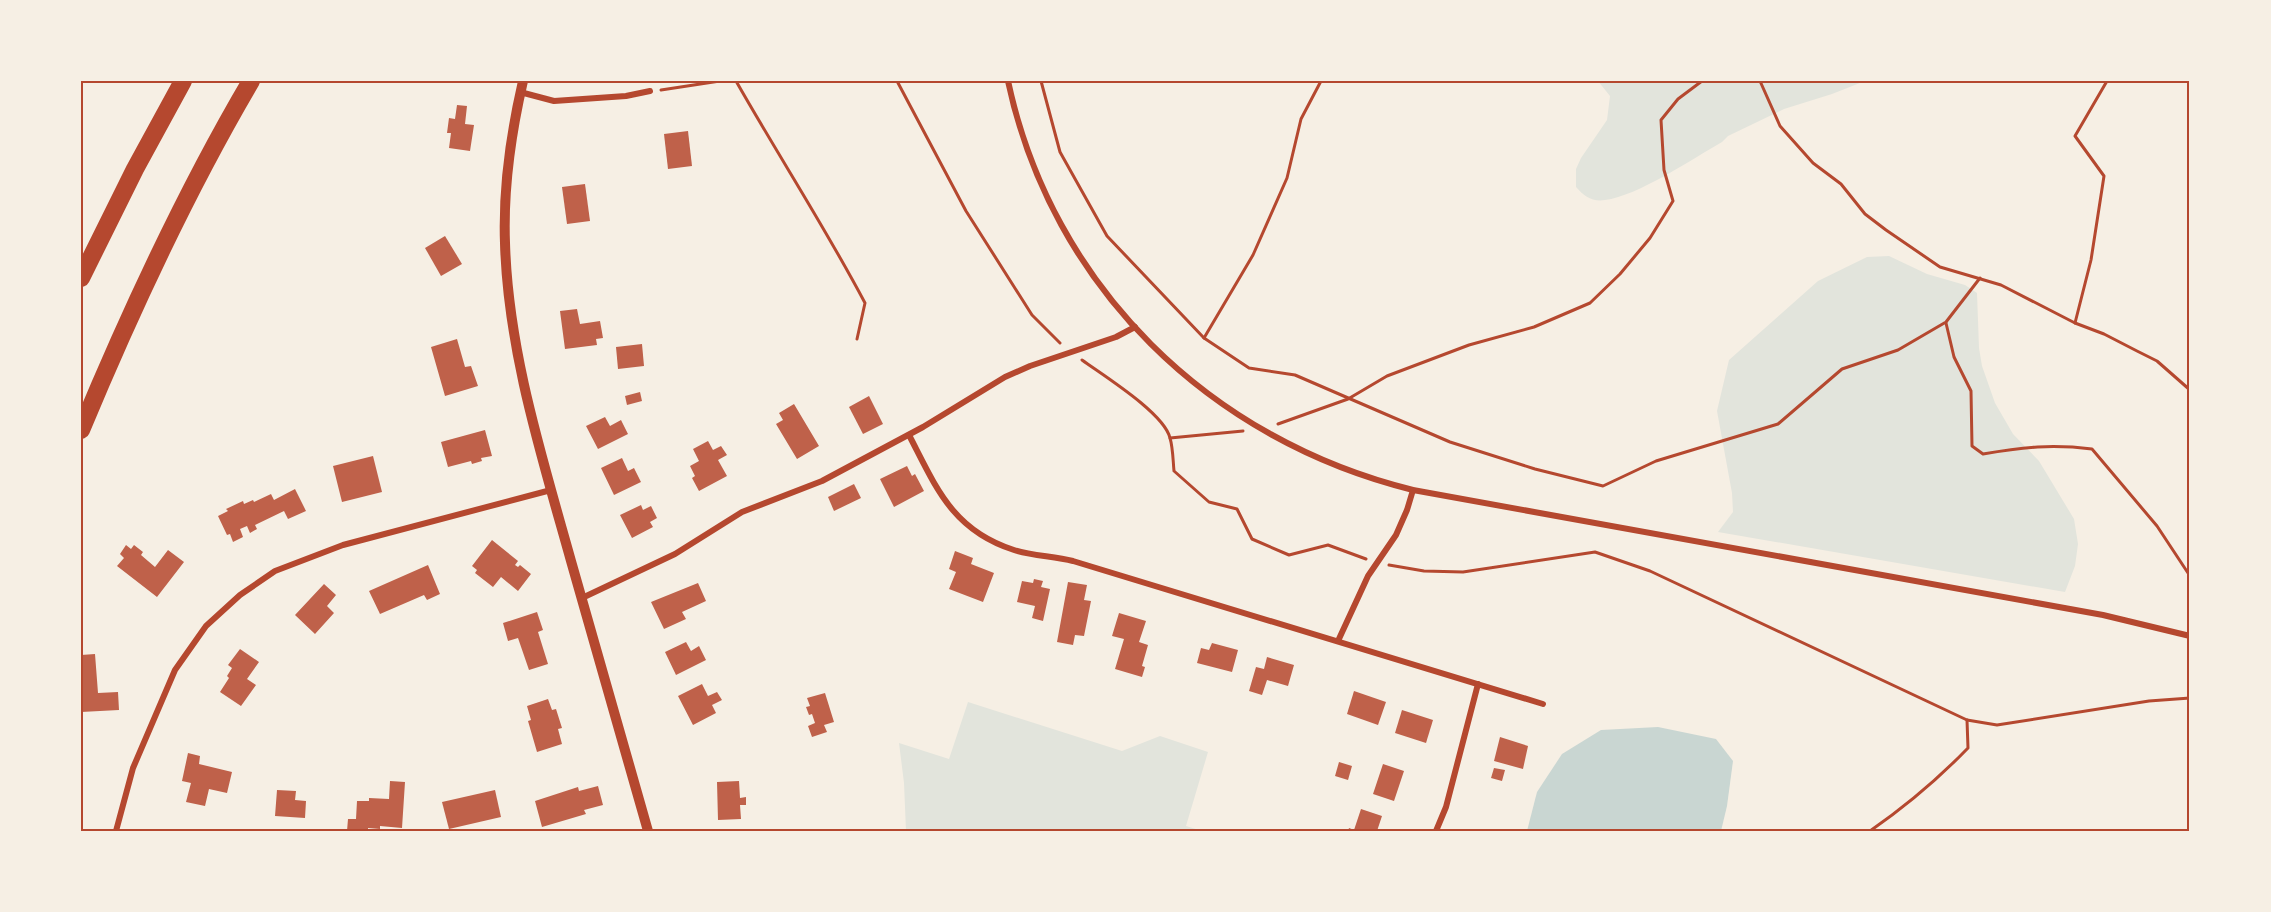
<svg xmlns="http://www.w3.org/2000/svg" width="2271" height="912" font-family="'Golos Text',sans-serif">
<rect width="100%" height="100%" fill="#f6efe4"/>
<g fill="#e2e4dc">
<path d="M1598 81H1865L1832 94 1784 109 1728 136 1722 142C1692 159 1638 196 1605 200 1592 202 1584 196 1576 187V169L1581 158 1607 120 1610 96Z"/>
<polygon points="1889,256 1927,274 1965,285 1977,293 1979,348 1982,366 1995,403 2013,434 2039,461 2074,519 2078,544 2075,566 2065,592 1718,532 1733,512 1732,493 1717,411 1729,360 1818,281 1867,257"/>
<polygon points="968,702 1122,751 1160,736 1208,752 1186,826 1202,831 906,831 904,783 899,743 949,759"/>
</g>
<polygon fill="#c9d6d2" points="1658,727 1716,739 1733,761 1727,806 1721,831 1527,831 1537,792 1562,754 1601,730"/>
<g fill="#bf614a">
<polygon points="457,105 467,106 465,124 474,125 470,151 449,148 451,133 447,133 449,118 455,119"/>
<polygon points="688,131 692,166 668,169 664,134"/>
<polygon points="585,184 590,221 567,224 562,187"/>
<polygon points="445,236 462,264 441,276 425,248"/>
<polygon points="577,309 580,324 600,321 603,338 596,339 597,345 565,349 560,311"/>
<polygon points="457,339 465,367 471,366 478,386 445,396 431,347"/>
<polygon points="642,344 644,366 618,369 616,347"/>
<polygon points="640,392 642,401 627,405 625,396"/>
<polygon points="869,396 883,424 863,434 849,407"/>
<polygon points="794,404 819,446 797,459 776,424 783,420 779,413"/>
<polygon points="605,417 610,426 621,420 628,434 598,449 586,426"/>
<polygon points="485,430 492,456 481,458 482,461 472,464 471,461 448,467 441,442"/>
<polygon points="708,441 713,450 721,446 727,455 718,460 727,476 699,491 692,478 695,476 690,466 699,461 693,449"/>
<polygon points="373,456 382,492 342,502 333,466"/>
<polygon points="622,458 628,471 634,468 641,482 614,495 601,468"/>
<polygon points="907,466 912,476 915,474 924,491 894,507 880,479"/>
<polygon points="854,484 861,498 834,511 828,497"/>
<polygon points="295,489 306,511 288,519 284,511 255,525 257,529 250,533 247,526 240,529 243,537 233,542 230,534 227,535 218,516 228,511 226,509 243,501 244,504 253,500 254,502 271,494 274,500"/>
<polygon points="641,505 643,510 651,506 657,518 650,522 653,527 632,538 620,515"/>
<polygon points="492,540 518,561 515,565 518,567 520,565 531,574 518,591 501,577 493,587 475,573 477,570 472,566"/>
<polygon points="126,545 131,549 134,545 143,552 141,555 155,567 168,550 184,562 157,597 117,566 124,558 120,554"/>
<polygon points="955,551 973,558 971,564 994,573 983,602 949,589 956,572 949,569"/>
<polygon points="428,565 440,594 427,600 424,595 380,614 369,591"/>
<polygon points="1034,579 1043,581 1041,587 1050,589 1043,621 1032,618 1035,606 1017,602 1022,581 1033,583"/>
<polygon points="1068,582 1087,585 1084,600 1091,601 1084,636 1075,635 1073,645 1057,642"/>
<polygon points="698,583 706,601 682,612 686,619 664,629 651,602"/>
<polygon points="324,584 336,595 327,606 334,613 315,634 295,615"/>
<polygon points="537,612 543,630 538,632 548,664 529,670 518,638 508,641 503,623"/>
<polygon points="1119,613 1146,621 1139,642 1148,645 1142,666 1145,667 1142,677 1115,669 1124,639 1112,636"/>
<polygon points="686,642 691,651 699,646 706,660 676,675 665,652"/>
<polygon points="1212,643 1238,650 1232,672 1197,663 1201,648 1209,650"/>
<polygon points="240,649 259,662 247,679 256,685 241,706 220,692 229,678 227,676 232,668 228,665"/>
<polygon points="95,654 98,693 118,692 119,710 81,712 81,655"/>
<polygon points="1267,657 1294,665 1288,686 1267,680 1262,695 1249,691 1256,667 1264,669"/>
<polygon points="702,684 708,696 717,692 722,700 712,705 716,713 693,725 678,696"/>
<polygon points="1354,691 1386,702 1378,725 1347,714"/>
<polygon points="825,693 834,722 824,725 827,732 812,737 808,726 815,723 812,714 809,715 806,707 810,706 807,698"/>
<polygon points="548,699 552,710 556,709 562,728 558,729 562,744 537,752 528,721 531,720 527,706"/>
<polygon points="1402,710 1433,720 1426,743 1395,733"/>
<polygon points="1500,737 1528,746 1523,769 1494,761"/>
<polygon points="188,753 200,756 199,764 232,772 227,793 209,789 205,806 186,802 191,783 182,781"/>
<polygon points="1339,762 1352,766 1348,780 1335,776"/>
<polygon points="1383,764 1404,771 1394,801 1373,794"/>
<polygon points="1494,768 1505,770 1502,781 1491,778"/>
<polygon points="390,781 405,782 402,828 380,826 380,829 368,828 368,831 347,831 348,819 356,819 357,801 369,801 369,798 389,799"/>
<polygon points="739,781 740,798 746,797 746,805 740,805 741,819 718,820 717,782"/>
<polygon points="598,786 603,805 584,810 586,814 542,827 535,801 578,787 579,791"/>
<polygon points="277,790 296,791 295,800 306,801 305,818 275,816"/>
<polygon points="495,790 501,817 449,829 442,802"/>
<polygon points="1361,809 1382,816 1377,831 1348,831 1349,828 1354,830"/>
</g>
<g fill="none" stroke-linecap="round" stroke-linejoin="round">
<g stroke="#b5482f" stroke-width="3">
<path d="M736 81C778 155 825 227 865 303L857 339"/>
<polyline points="897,81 966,211 1032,315 1060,343"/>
<polyline points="1041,81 1060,152 1107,236 1204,338 1249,368 1295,375 1450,442 1535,469 1603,486 1656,461 1778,424 1842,369 1898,350 1946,322 1980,278"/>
<polyline points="1760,81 1780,126 1813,163 1841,184 1865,214 1886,230 1940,267 2001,285 2075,323 2104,334 2137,351 2157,361 2190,390"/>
<polyline points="661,90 720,81"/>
<path d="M1946 323 1954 357 1971 391 1972 446 1983 454C2023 447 2052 444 2092 449L2157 526 2190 576"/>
<polyline points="2075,323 2091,260 2104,176 2075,136 2107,81"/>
<polyline points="1204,338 1253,255 1287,178 1301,119 1321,81"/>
<path d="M1082 360C1104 376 1164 413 1170 438 1173 448 1173 461 1174 471L1209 502 1237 509 1252 539 1289 555 1328 545 1366 559"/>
<polyline points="1278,424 1348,399 1387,376 1469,345 1534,327 1590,303 1620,274 1650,238 1673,201 1664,170 1661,120 1678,99 1702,81"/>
<polyline points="1170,438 1243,431"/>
<polyline points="1389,565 1424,571 1463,572 1595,552 1650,571 1967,720 1997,725 2149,701 2190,698"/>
<path d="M1870 831C1906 806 1938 779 1968 748L1967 720"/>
</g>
<g stroke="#b5482f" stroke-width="6">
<path d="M1008 81C1052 287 1210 440 1413 490L2103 615 2190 636"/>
<polyline points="520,92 554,101 626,96 650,91"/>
<path d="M909 435C936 487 952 530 1014 550 1033 556 1054 556 1073 561L1543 704"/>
<polyline points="582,598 675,554 742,512 822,481 923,427 1005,377 1030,366 1116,337 1135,327"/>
<polyline points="1338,641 1368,576 1396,535 1407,510 1413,490"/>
<polyline points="116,831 133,768 175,670 206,626 240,595 275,571 343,545 551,490"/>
<polyline points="1436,831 1446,807 1478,684"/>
</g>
<path stroke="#b5482f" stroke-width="10" d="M523 81C511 133 503 189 505 243 508 351 542 457 571 561 597 651 623 741 648 831"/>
<g stroke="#b5482f" stroke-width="18">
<polyline points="81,278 135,169 183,81"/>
<path d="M81 430C131 310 185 193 251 81"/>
</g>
</g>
<rect width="2271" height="912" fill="none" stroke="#f6efe4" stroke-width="165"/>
<rect x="82" y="82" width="2106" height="748" fill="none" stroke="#b5482f" stroke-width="2"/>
</svg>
